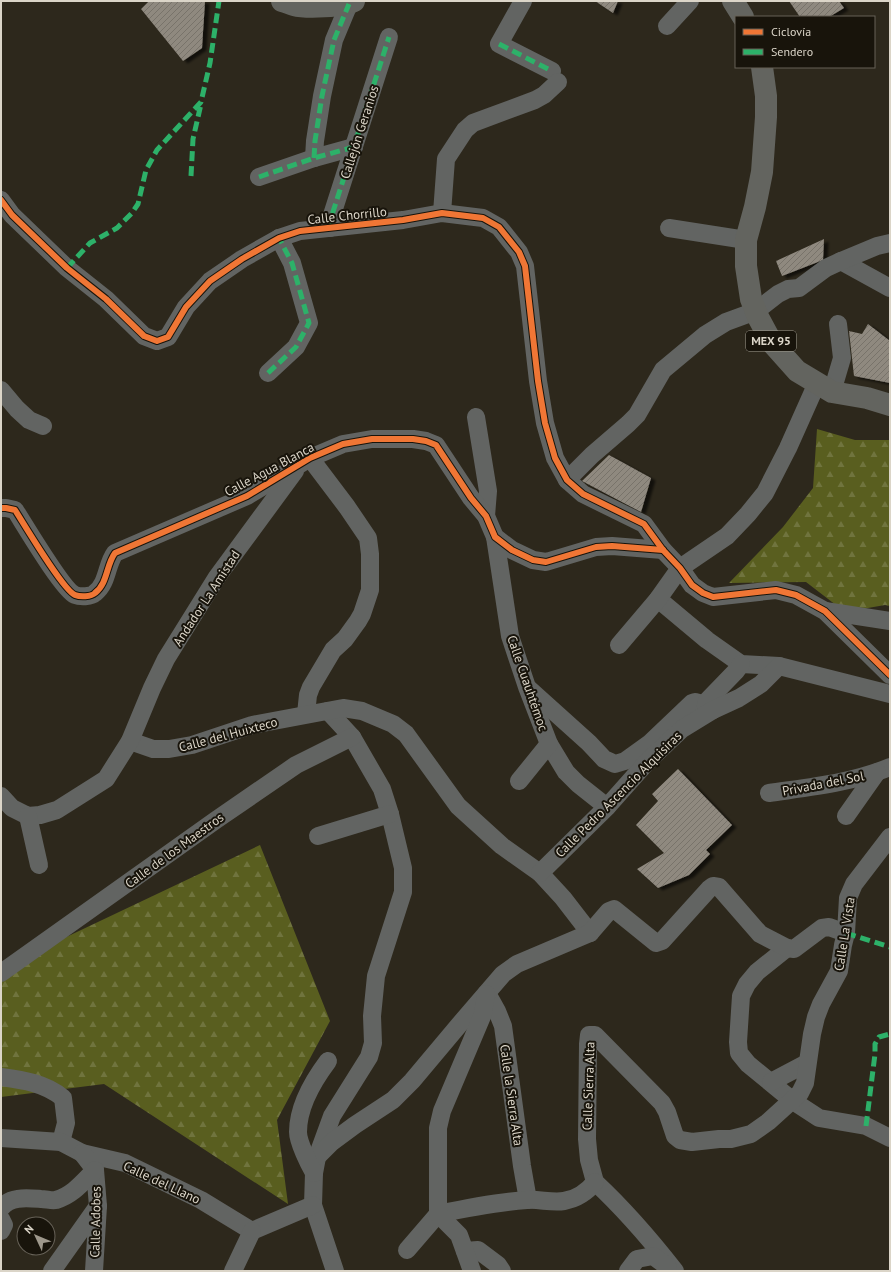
<svg xmlns="http://www.w3.org/2000/svg" width="891" height="1272" font-family="'PT Sans',sans-serif">
<defs>
<pattern id="forest-firs" width="22" height="20" patternUnits="userSpaceOnUse"><rect width="22" height="20" fill="#595e1f"/><path d="M5 1l3.5 6h-7zM16 11l3.5 6h-7z" fill="#70743e"/></pattern>
<pattern id="building-hatch" width="6" height="6" patternUnits="userSpaceOnUse"><rect width="6" height="6" fill="#8f897f"/><path d="M-1 1l2-2M0 6l6-6M5 7l2-2" fill="none" stroke="#78736b"/></pattern>
<filter id="shadow"><feDropShadow dx="4.5" dy="2.5" stdDeviation="1" flood-color="#0009"/></filter>
</defs>
<rect width="100%" height="100%" fill="#2d281c"/>
<g fill="url(#forest-firs)">
<polygon points="817,429 855,440 890,440 890,606 885,605 845,612 806,582 729,583 783,527 813,488"/>
<polygon points="260,845 330,1021 277,1120 288,1204 104,1084 1,1097 1,967 41,949"/>
</g>
<g fill="url(#building-hatch)" filter="url(#shadow)">
<polygon points="149,1 205,1 202,48 183,61 141,9"/>
<polygon points="595,1 618,1 613,13"/>
<polygon points="789,1 839,1 844,8 829,17 800,17"/>
<polygon points="824,239 823,260 782,276 776,261"/>
<polygon points="868,324 890,341 890,383 854,376 849,331 862,334"/>
<polygon points="609,455 651,478 641,512 582,481"/>
<polygon points="678,769 732,825 706,850 710,854 689,875 658,888 637,869 664,853 636,825 658,801 652,794"/>
</g>
<g fill="none" stroke-linecap="round" stroke-linejoin="round">
<g stroke="#626462" stroke-width="18">
<polyline points="523,1 499,44 552,71"/>
<polyline points="667,26 690,1"/>
<polyline points="314,158 315,141 322,96 334,40 349,4"/>
<polyline points="259,177 314,158 354,147"/>
<polyline points="1,200 12,215 67,268 106,299 144,336 157,341 168,337 186,307 210,281 242,259 279,238 300,231 403,220 442,213 483,218 499,227 519,252 525,266 538,381 545,423 555,458 567,480 583,494 644,524 663,550 680,568 692,585 703,593 713,597 776,590 796,595 825,611 890,675"/>
<polyline points="442,213 446,159 465,130 473,123 535,100 544,95 558,82"/>
<polyline points="330,228 331,218 389,37"/>
<polyline points="669,228 746,240"/>
<polyline points="841,261 890,288"/>
<polyline points="268,373 296,347 309,323 292,263 279,238"/>
<polyline points="1,390 17,409 29,420 43,426"/>
<polyline points="832,392 842,358 838,324"/>
<polyline points="476,417 488,491 486,516"/>
<polyline points="567,480 592,455 628,424 637,415 663,370 705,335 726,322 756,311 778,294 788,289 799,288 826,268 841,261 877,246 890,243"/>
<path d="M1 508H6L15 510C24 524 63 590 75 595 80 597 91 597 95 593 108 583 106 565 115 553L247 496 310 458 343 444 372 439H413L426 441 436 445 471 498 486 516 495 537 512 550 533 560 546 562 596 547 612 546 663 550"/>
<polyline points="495,537 510,636 527,687 549,744 566,772 578,784 607,807"/>
<polyline points="658,599 707,640 741,664 779,666"/>
<polyline points="825,611 890,621"/>
<polyline points="619,645 658,599 680,568 727,536 748,514 765,493 788,448 817,383"/>
<polyline points="529,689 589,743 604,759 615,764 625,761 650,743 692,703 695,702 706,705"/>
<polyline points="713,710 706,705 707,701 736,671 741,664"/>
<polyline points="328,711 352,737 382,789 390,814 403,868 403,892 376,976 372,1016 373,1043 369,1057 332,1116 317,1157 314,1173 313,1205 335,1271"/>
<polyline points="306,714 308,695 311,687 333,650 345,639 358,621 362,614 370,590 370,554 368,538 347,507 310,458"/>
<polyline points="130,741 153,749 169,749 192,745 252,725 343,708 362,711 393,724 406,734 458,806 502,846 540,873 563,898 590,933"/>
<polyline points="519,781 549,744"/>
<path d="M769 793C810 787 852 783 890 767"/>
<polyline points="1,796 12,808 28,816 40,815 57,810 106,779 130,741 152,688 166,659 217,577 295,471"/>
<polyline points="28,816 39,865"/>
<polyline points="846,816 877,772"/>
<polyline points="318,836 390,814"/>
<polyline points="540,873 607,807 647,762 682,729 713,710 739,698 761,684 779,666 890,694"/>
<polyline points="787,948 757,972 747,984 741,996 738,1042 739,1053 748,1064 793,1101 819,1118 866,1126 890,1138"/>
<polyline points="1,973 216,820 296,765 352,737"/>
<polyline points="487,993 497,1011 503,1026 522,1166 528,1200"/>
<path d="M1 1077C23 1080 45 1083 63 1098L66 1123 61 1142"/>
<polyline points="771,1082 807,1063"/>
<polyline points="1,1138 61,1142 82,1153 125,1163 201,1200 252,1231 313,1205"/>
<polyline points="82,1153 95,1170 98,1206 94,1271"/>
<polyline points="317,1157 332,1142 355,1125 393,1100 412,1081 459,1025 503,974 517,964 590,933 609,911 614,909 656,943 662,941 709,889 713,886 719,887 760,934 787,948 794,949 822,928 829,927 846,933"/>
<path d="M314 1173C309 1164 298 1142 298 1132 298 1106 313 1081 328 1061"/>
<polyline points="595,1182 589,1160 587,1139 588,1044 589,1035 595,1035 662,1103 667,1112 675,1136 680,1140 692,1142 719,1139 731,1139 751,1134 768,1122 800,1093 805,1083 812,1034 816,1017 821,1004 839,971 843,945 846,933 848,898 854,884 890,837"/>
<path d="M595 1182C624 1209 650 1239 675 1271"/>
<path d="M1 1208C10 1196 27 1198 41 1199 46 1199 52 1201 56 1200 73 1195 83 1182 95 1170"/>
<path d="M438 1214C467 1208 497 1202 527 1200 539 1199 552 1203 564 1201 576 1199 587 1192 595 1182"/>
<polyline points="1,1219 4,1225 1,1231"/>
<polyline points="407,1250 438,1214"/>
<polyline points="465,1251 478,1250 498,1265 502,1271"/>
<polyline points="52,1271 98,1206"/>
<polyline points="233,1271 252,1231"/>
<polyline points="472,1271 459,1235 438,1214 438,1128 442,1111 483,1014 486,994"/>
<polyline points="628,1271 637,1259 653,1256 668,1267"/>
</g>
<g stroke="#63645f" stroke-width="22">
<path d="M282 1C286 2 290 4 294 5 305 8 344 7 354 1"/>
<polyline points="733,1 743,17"/>
<polyline points="762,67 766,96 766,117 762,172 755,207 746,240 746,266 751,299 758,317 772,343 797,371 832,392 867,398 890,405"/>
</g>
<g stroke="#2db169" stroke-width="5" stroke-dasharray="10 5" stroke-linecap="butt">
<polyline points="499,44 552,71"/>
<polyline points="314,158 315,141 322,96 334,40 349,4"/>
<polyline points="191,176 193,139 201,104"/>
<polyline points="259,177 314,158 354,147"/>
<polyline points="330,228 331,218 389,37"/>
<polyline points="67,268 90,243 117,228 132,213 138,204 146,170 157,150 201,102 210,63 219,1"/>
<polyline points="268,373 296,347 309,323 292,263 279,238"/>
<polyline points="846,933 890,947"/>
<polyline points="866,1126 875,1054 875,1044 879,1037 890,1034"/>
</g>
<g stroke="#18140b" stroke-width="8">
<g id="cycleway">
<polyline points="1,200 12,215 67,268 106,299 144,336 157,341 168,337 186,307 210,281 242,259 279,238 300,231 403,220 442,213 483,218 499,227 519,252 525,266 538,381 545,423 555,458 567,480 583,494 644,524 663,550 680,568 692,585 703,593 713,597 776,590 796,595 825,611 890,675"/>
<path d="M1 508H6L15 510C24 524 63 590 75 595 80 597 91 597 95 593 108 583 106 565 115 553L247 496 310 458 343 444 372 439H413L426 441 436 445 471 498 486 516 495 537 512 550 533 560 546 562 596 547 612 546 663 550"/>
</g>
</g>
<use href="#cycleway" stroke="#f07635" stroke-width="6"/>
</g>
<g text-anchor="middle" stroke-width="4" stroke-linejoin="round" paint-order="stroke">
<rect fill="#18140b" stroke="#a09b8f" stroke-width="1" x="746" y="331" width="50" height="20" rx="3"/>
<g font-size="12" font-weight="bold" fill="#dbd5c8">
<text x="771" y="345">MEX 95</text>
</g>
<g font-size="13" fill="#dbd5c8" stroke="#18140b">
<text transform="translate(359 132) rotate(-72)" y="5">Callejón Geranios</text>
<text transform="translate(347 215) rotate(-6)" y="5">Calle Chorrillo</text>
<text transform="translate(269 469) rotate(-28)" y="5">Calle Agua Blanca</text>
<text transform="translate(206 598) rotate(-57)" y="5">Andador La Amistad</text>
<text transform="translate(528 683) rotate(71)" y="5">Calle Cuauhtémoc</text>
<text transform="translate(228 734) rotate(-15)" y="5">Calle del Huixteco</text>
<text transform="translate(823 783) rotate(-11)" y="5">Privada del Sol</text>
<text transform="translate(618 794) rotate(-45)" y="5">Calle Pedro Ascencio Alquisiras</text>
<text transform="translate(174 850) rotate(-36)" y="5">Calle de los Maestros</text>
<text transform="translate(844 934) rotate(-81)" y="5">Calle La Vista</text>
<text transform="translate(588 1086) rotate(-88)" y="5">Calle Sierra Alta</text>
<text transform="translate(512 1095) rotate(82)" y="5">Calle la Sierra Alta</text>
<text transform="translate(162 1182) rotate(25)" y="5">Calle del Llano</text>
<text transform="translate(95 1222) rotate(-89)" y="5">Calle Adobes</text>
</g>
</g>
<rect width="891" height="1272" fill="none" stroke="#dbd5c8" stroke-width="4"/>
<rect x="735" y="16" width="140" height="52" fill="#18140b" stroke="#666157"/>
<rect x="743" y="29" width="20" height="6" fill="#f07635" stroke="#666157"/>
<text x="771" y="36" font-size="12" fill="#dbd5c8">Ciclovía</text>
<rect x="743" y="49" width="20" height="6" fill="#2db169" stroke="#666157"/>
<text x="771" y="56" font-size="12" fill="#dbd5c8">Sendero</text>
<g transform="translate(36 1236) rotate(314)"><circle r="19" fill="#18140b" stroke="#666157"/>
<path d="M0-3L7 15L0 10L-7 15Z" fill="#9e988c"/>
<text y="-6" font-size="11" font-weight="bold" text-anchor="middle" fill="#dbd5c8">N</text>
</g>
</svg>
